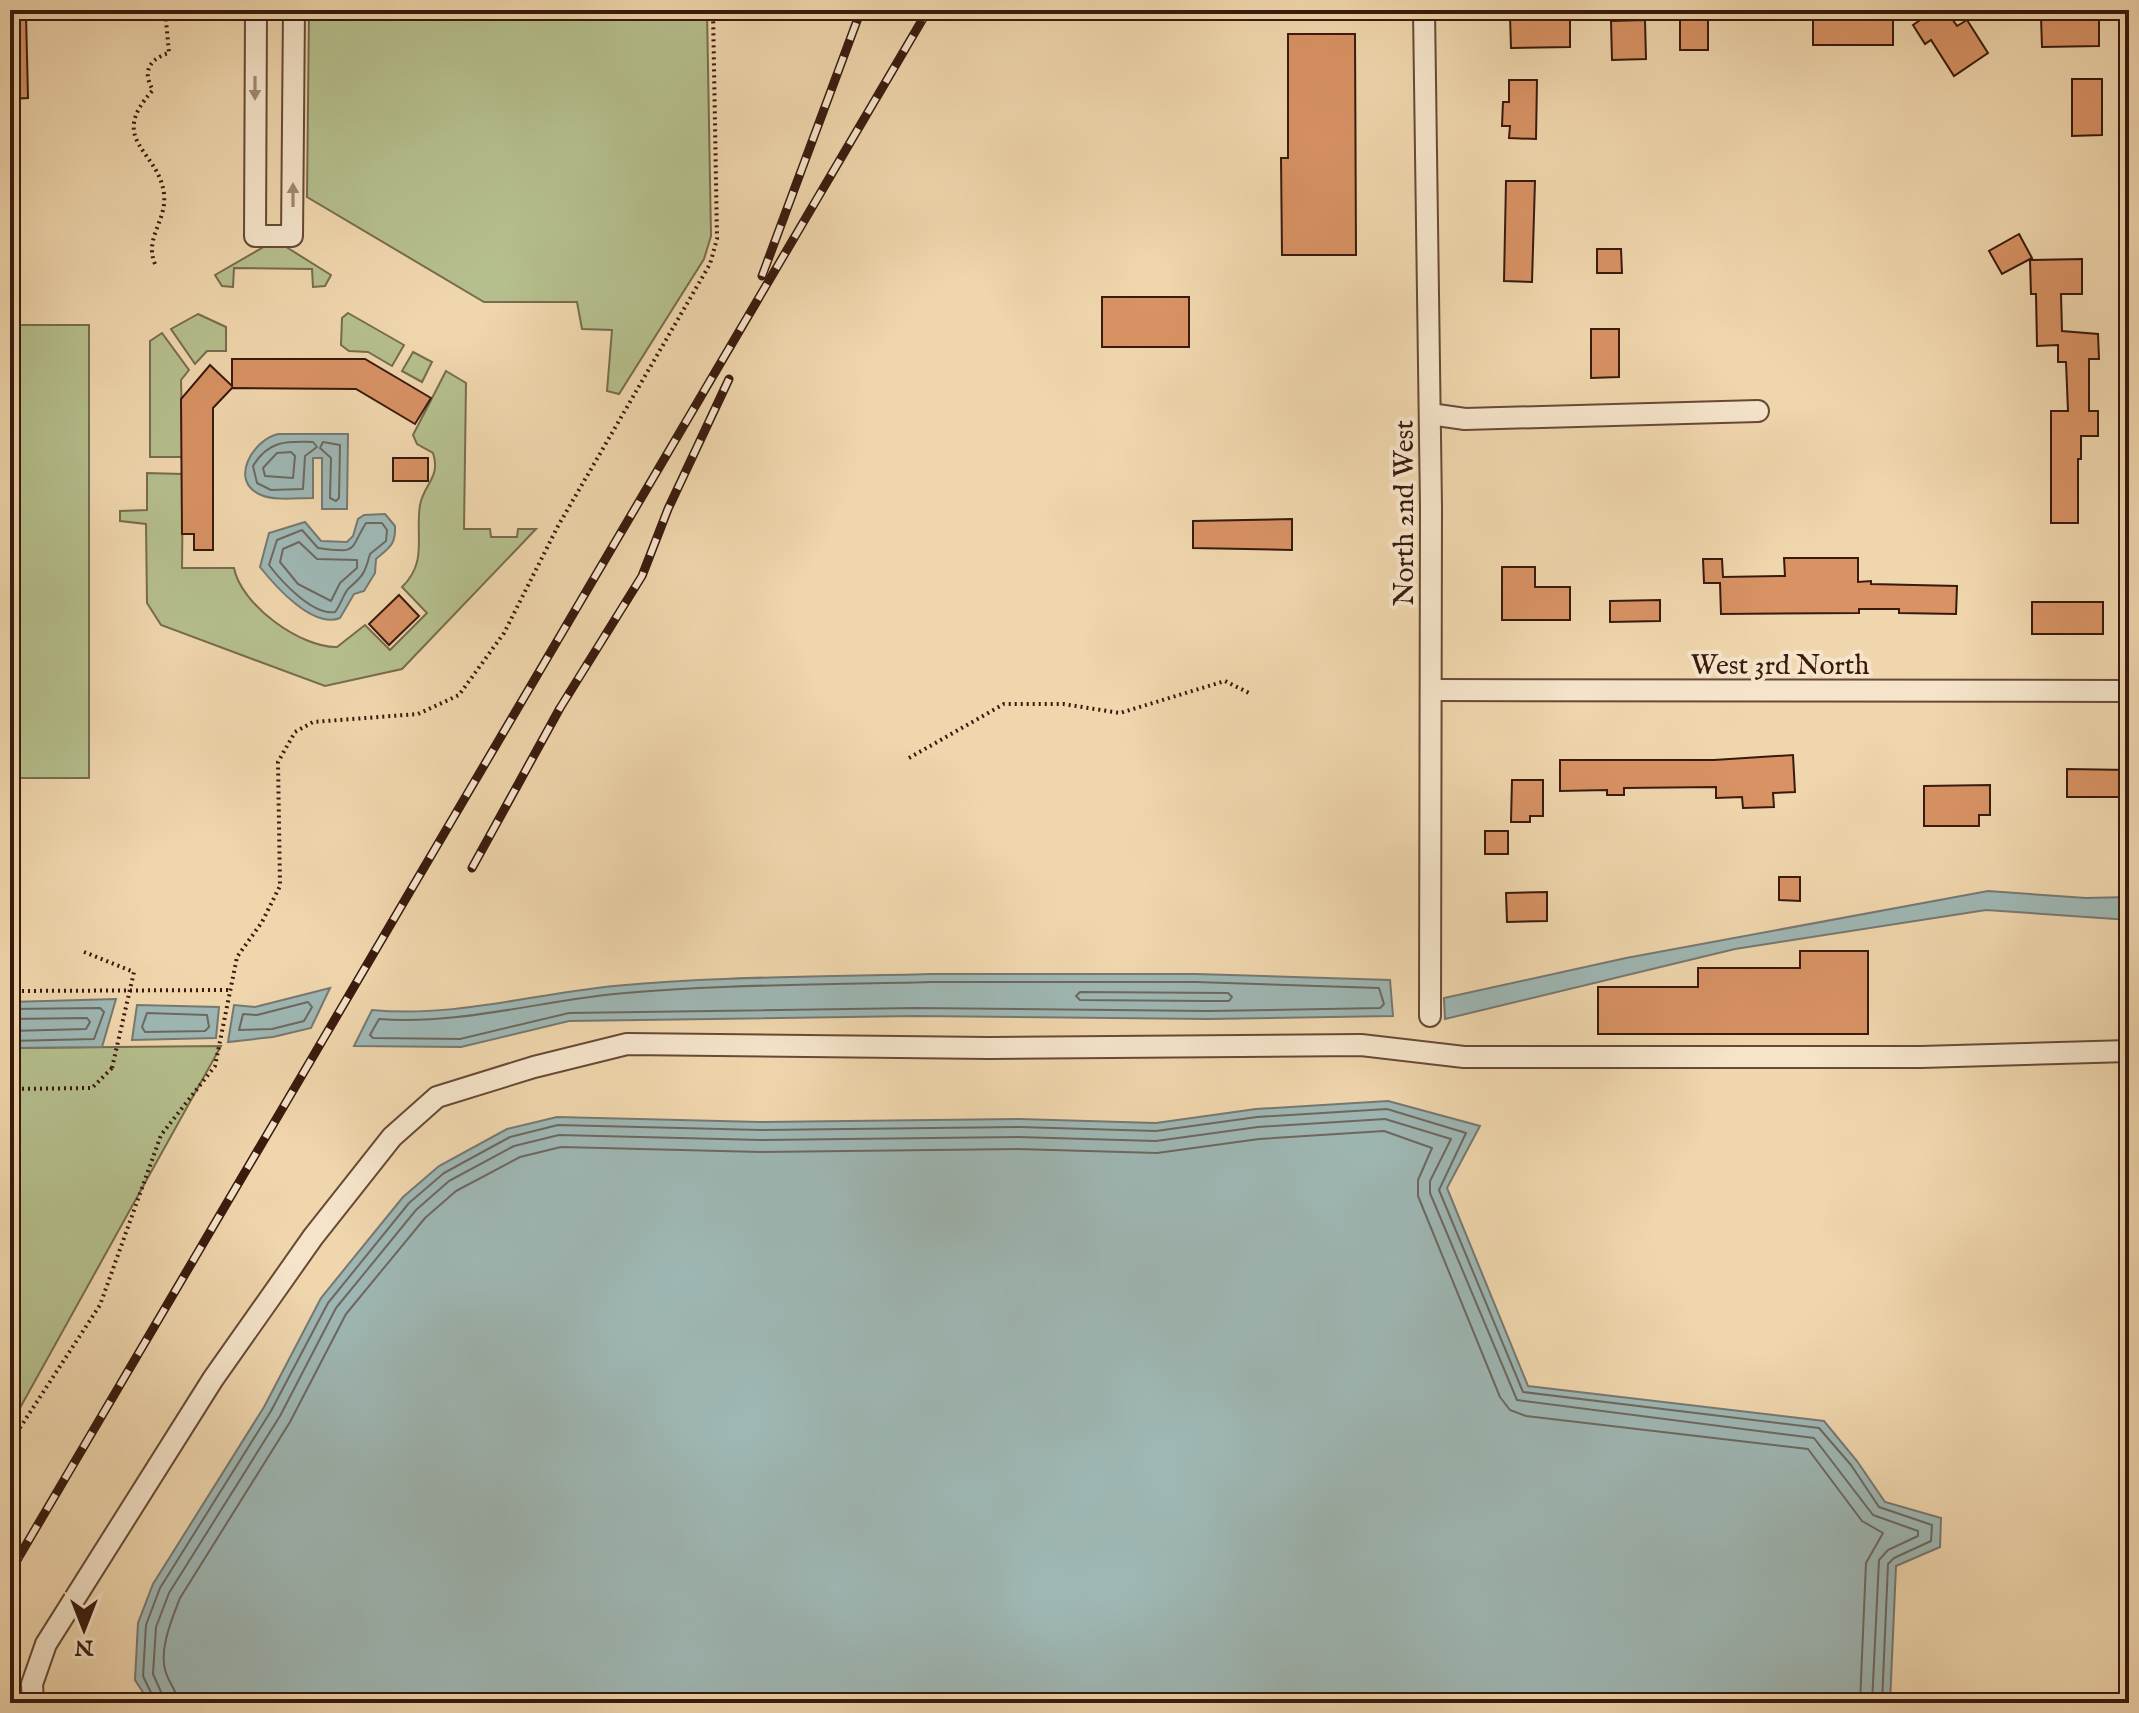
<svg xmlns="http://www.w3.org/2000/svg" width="2139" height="1713" font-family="'IM FELL English',serif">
<rect width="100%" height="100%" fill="#f0d6ad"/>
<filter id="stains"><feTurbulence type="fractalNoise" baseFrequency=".0025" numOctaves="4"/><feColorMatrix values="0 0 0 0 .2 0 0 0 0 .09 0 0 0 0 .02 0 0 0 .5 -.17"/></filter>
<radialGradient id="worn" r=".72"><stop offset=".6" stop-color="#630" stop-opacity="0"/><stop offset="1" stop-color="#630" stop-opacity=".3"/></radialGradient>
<g fill="#b5bf8d" stroke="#776c4d" stroke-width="2">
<polygon points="309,10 707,10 711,236 704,259 619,394 607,391 612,330 582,329 577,302 484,302 307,197"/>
<polygon points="267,245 283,245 331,275 325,286 313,287 312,269 234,268 233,287 222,286 215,275"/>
<polygon points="348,313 404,345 392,366 368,352 349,351 341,345 342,318"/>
<polygon points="198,314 226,327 226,351 207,351 195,364 171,329"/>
<rect x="10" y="325" width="79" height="453"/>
<polygon points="162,333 189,370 181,380 183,457 150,457 150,341"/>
<polygon points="413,352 432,362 422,382 402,371"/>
<path d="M446 371 466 383 464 529H490L491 537H517L518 529H536L402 669 325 686 161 625 147 603 146 524 120 521V511L147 510V473L183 474 182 568H234C241 605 301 648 337 647L365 625 390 650 427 613 402 587C428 562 415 536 420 505 424 484 441 477 433 453L417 444 413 435Z"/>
<polygon points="221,1046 10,1426 10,1048"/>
</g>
<g fill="#9eb7b4" stroke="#767871" stroke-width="2">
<path d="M278 434H348L347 509H322V458H313V498C297 498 275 501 261 495 228 481 253 440 278 434Z"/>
<path d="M385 514 395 526C396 545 389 548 376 559L375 573 364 591 354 594 340 618C313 629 275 586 260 567L269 533 305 522 321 541 347 542 353 536 358 519 364 515Z"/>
<polygon points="1988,891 2086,898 2129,897 2129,920 1986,910 1735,949 1445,1019 1444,998 1626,958"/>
<path d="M931 974H1196L1390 980 1393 1016 1208 1019 916 1016 569 1021 461 1047 354 1046 372 1010C453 1018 533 994 614 986 719 976 825 977 931 974Z"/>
<polygon points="330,988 311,1028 273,1037 228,1042 234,1005 255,1007"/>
<polygon points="116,999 102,1047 10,1048 10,1002"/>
<polygon points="137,1005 219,1007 216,1038 132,1040"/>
<polygon points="1388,1101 1480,1126 1447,1188 1528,1386 1824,1421 1857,1461 1885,1502 1941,1518 1940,1547 1896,1566 1890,1703 150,1703 135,1680 138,1623 153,1584 264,1407 321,1298 403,1197 439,1166 507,1129 557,1117 761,1122 1019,1119 1156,1123 1256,1109"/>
</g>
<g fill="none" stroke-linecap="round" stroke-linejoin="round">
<g stroke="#6c6860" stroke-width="2">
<path d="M313 442 317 447 305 456 303 489 271 490 257 483 253 466C268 441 285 441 313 442Z"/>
<polygon points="323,442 340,445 339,498 336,501 330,498 331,458 320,448"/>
<polygon points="291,452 295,456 293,478 265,476 263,468 277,453"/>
<path d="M366 523H382L387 530 386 541 370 554C365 573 363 576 349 588 343 594 341 605 335 612 313 616 281 581 269 565L277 540 302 530 318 548C359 554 349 550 366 523Z"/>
<polygon points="299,542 317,559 357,560 357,568 340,583 331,601 298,584 280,562 283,549"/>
<path d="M931 982H1196L1379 988 1384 1004 1380 1008 1208 1011 916 1008 569 1013 460 1039 373 1038 370 1035 379 1019C458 1025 536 1002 614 994 719 984 825 985 931 982Z"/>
<polygon points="1080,992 1228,993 1232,997 1229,1001 1208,1001 1080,1000 1076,996"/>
<polygon points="308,1002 312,1007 304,1021 272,1029 239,1030 243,1014 257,1015"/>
<polyline points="10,1009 100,1008 104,1012 94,1039 10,1041"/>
<polygon points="147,1013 207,1015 209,1027 205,1031 145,1032 142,1027"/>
<polyline points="10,1019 87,1018 90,1022 86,1029 10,1031"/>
<polyline points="156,1703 143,1676 146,1625 160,1588 271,1411 328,1303 409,1203 444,1173 510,1137 558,1125 761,1130 1019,1127 1156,1131 1257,1117 1387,1109 1466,1133 1439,1190 1523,1392 1819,1428 1851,1465 1879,1507 1932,1525 1931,1541 1894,1558 1888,1564 1882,1703"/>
<polyline points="166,1703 153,1674 156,1627 169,1593 280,1416 336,1308 416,1210 449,1181 514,1146 559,1135 761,1140 1018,1137 1156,1141 1258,1127 1385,1119 1451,1139 1430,1181 1430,1193 1517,1400 1814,1438 1873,1515 1918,1531 1918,1536 1888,1550 1879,1560 1872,1703"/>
<path d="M178 1703C177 1690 170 1685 166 1673 158 1651 172 1619 180 1598L290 1422 346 1314 425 1218 456 1191 520 1157 561 1147 761 1152 1018 1149 1157 1153 1259 1139 1384 1131 1432 1148 1418 1180V1196L1500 1397 1510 1410 1526 1416 1808 1449 1862 1521 1883 1533 1866 1563 1860 1703"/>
</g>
</g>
<g fill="#d89264" stroke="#391a0d" stroke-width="2">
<rect x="1680" y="10" width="28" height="40"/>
<polygon points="1935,10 1946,10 1957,26 1967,20 1988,53 1954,76 1931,40 1925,44 1913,25"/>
<polygon points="10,15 26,15 28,98 10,99"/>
<polygon points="1570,15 1570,47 1511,48 1510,16"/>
<polygon points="2099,16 2099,46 2042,47 2041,17"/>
<rect x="1813" y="18" width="80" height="27"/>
<polygon points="1645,20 1646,59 1612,60 1611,21"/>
<polygon points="1288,34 1355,34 1356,255 1282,255 1281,158 1288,158"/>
<polygon points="2072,79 2102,79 2102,135 2072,136"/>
<polygon points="1509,80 1537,80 1536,139 1509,138 1510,126 1502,126 1503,102 1509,102"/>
<polygon points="1506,181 1535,181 1532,282 1504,281"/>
<polygon points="2019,234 2032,258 2002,274 1989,251"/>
<polygon points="1597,249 1621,249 1622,273 1597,273"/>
<polygon points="2082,259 2082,294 2061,294 2062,331 2098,334 2099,359 2089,359 2089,411 2098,411 2098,436 2081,436 2081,459 2078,459 2078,523 2051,523 2051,411 2068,411 2066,362 2058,362 2058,345 2037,346 2036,294 2031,294 2030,260"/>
<rect x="1102" y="297" width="87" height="50"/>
<polygon points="1591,329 1619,329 1619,377 1591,378"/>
<polygon points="232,359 365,359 431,398 415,424 356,389 232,388 213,408 213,550 194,550 194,534 182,534 181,399 210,365 232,386"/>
<rect x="393" y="458" width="35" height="23"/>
<polygon points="1292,519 1292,550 1193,548 1193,521"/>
<polygon points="1784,558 1858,558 1858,582 1871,581 1871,584 1957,586 1956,614 1899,613 1899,609 1859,609 1859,613 1721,614 1720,583 1704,583 1703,559 1722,559 1723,577 1785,576"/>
<polygon points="1502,567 1535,567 1535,587 1570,587 1570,620 1502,620"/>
<polygon points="399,595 419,616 389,645 369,624"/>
<polygon points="1660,600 1660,621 1610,622 1610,601"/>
<rect x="2032" y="602" width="71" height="32"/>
<polygon points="1793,755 1795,792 1773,793 1774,807 1743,808 1742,797 1716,798 1716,787 1624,788 1624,795 1607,795 1607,790 1560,791 1560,760 1714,760"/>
<polygon points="2067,769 2129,770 2128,797 2067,797"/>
<polygon points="1512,780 1543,780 1543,816 1530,816 1530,822 1511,822"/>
<polygon points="1990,785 1990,815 1979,815 1979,826 1924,826 1924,786"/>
<rect x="1485" y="831" width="23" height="23"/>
<polygon points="1779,877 1800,877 1800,901 1779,900"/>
<polygon points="1547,892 1547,921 1507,922 1506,893"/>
<polygon points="1800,951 1868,951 1868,1034 1598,1034 1598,987 1698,987 1698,968 1800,968"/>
</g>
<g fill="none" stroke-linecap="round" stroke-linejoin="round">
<g stroke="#674935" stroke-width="24">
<g id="minor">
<polyline points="256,10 255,236 292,236 294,10"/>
<polyline points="1424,10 1431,507 1430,1016"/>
<polyline points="1430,414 1465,419 1758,411"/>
<polyline points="1431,690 2129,691"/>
<polyline points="33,1703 32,1684 46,1644 213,1379 313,1237 392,1137 437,1097 534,1067 627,1044 989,1048 1361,1045 1464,1057 1921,1057 2129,1051"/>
</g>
</g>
<g stroke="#391a0d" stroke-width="4" stroke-dasharray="2 4" stroke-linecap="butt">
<path d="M155 264C144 238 167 221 164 194 159 150 106 141 153 90 142 72 149 59 169 53L165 10"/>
<polyline points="909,758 1004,704 1063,704 1120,713 1225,681 1249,693"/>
<polyline points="84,952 134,972"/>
<polyline points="10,991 229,990"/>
<polyline points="10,1089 92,1088 112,1068"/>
<polyline points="10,1443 100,1305 161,1135 215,1066 237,957 262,922 280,886 278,762 295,732 313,722 418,714 459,695 504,633 558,526 710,264 717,239 713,10"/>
</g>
<use href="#minor" stroke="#f5e4ca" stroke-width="20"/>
<g stroke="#391a0d" stroke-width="9">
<g id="rail">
<polyline points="762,276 861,10"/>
<polyline points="472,868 560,708 642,576 668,509 729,379"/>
<polyline points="10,1572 928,10"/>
</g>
</g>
<use href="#rail" stroke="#f5e4ca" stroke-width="6" stroke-dasharray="18" stroke-linecap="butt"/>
<polyline stroke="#391a0d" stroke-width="4" stroke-dasharray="2 4" stroke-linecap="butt" points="112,1068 134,972"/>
</g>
<defs><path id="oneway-solid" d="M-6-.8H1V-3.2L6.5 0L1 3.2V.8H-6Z" transform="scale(2)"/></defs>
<g fill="#a08975">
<use href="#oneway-solid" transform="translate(255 88) rotate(90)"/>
<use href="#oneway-solid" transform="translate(293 195) rotate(-90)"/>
</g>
<g text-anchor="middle" stroke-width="8" stroke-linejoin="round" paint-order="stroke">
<g font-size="28" fill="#391a0d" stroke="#f5e4ca">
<text transform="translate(1403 513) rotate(-90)" y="10">North 2nd West</text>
<text x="1780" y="674">West 3rd North</text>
</g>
</g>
<rect width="2139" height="1713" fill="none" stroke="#f0d6ad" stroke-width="40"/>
<rect x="12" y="12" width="2115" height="1689" fill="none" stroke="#391a0d" stroke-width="4"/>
<rect x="20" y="20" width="2099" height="1673" fill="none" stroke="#391a0d" stroke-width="2"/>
<g transform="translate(84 1629) rotate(180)" stroke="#f5e4ca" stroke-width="6" paint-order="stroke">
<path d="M0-6L14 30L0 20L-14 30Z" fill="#391a0d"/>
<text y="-12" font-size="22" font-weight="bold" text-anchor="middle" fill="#391a0d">N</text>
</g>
<rect width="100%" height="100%" filter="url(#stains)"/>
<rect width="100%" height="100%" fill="url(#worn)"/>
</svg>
